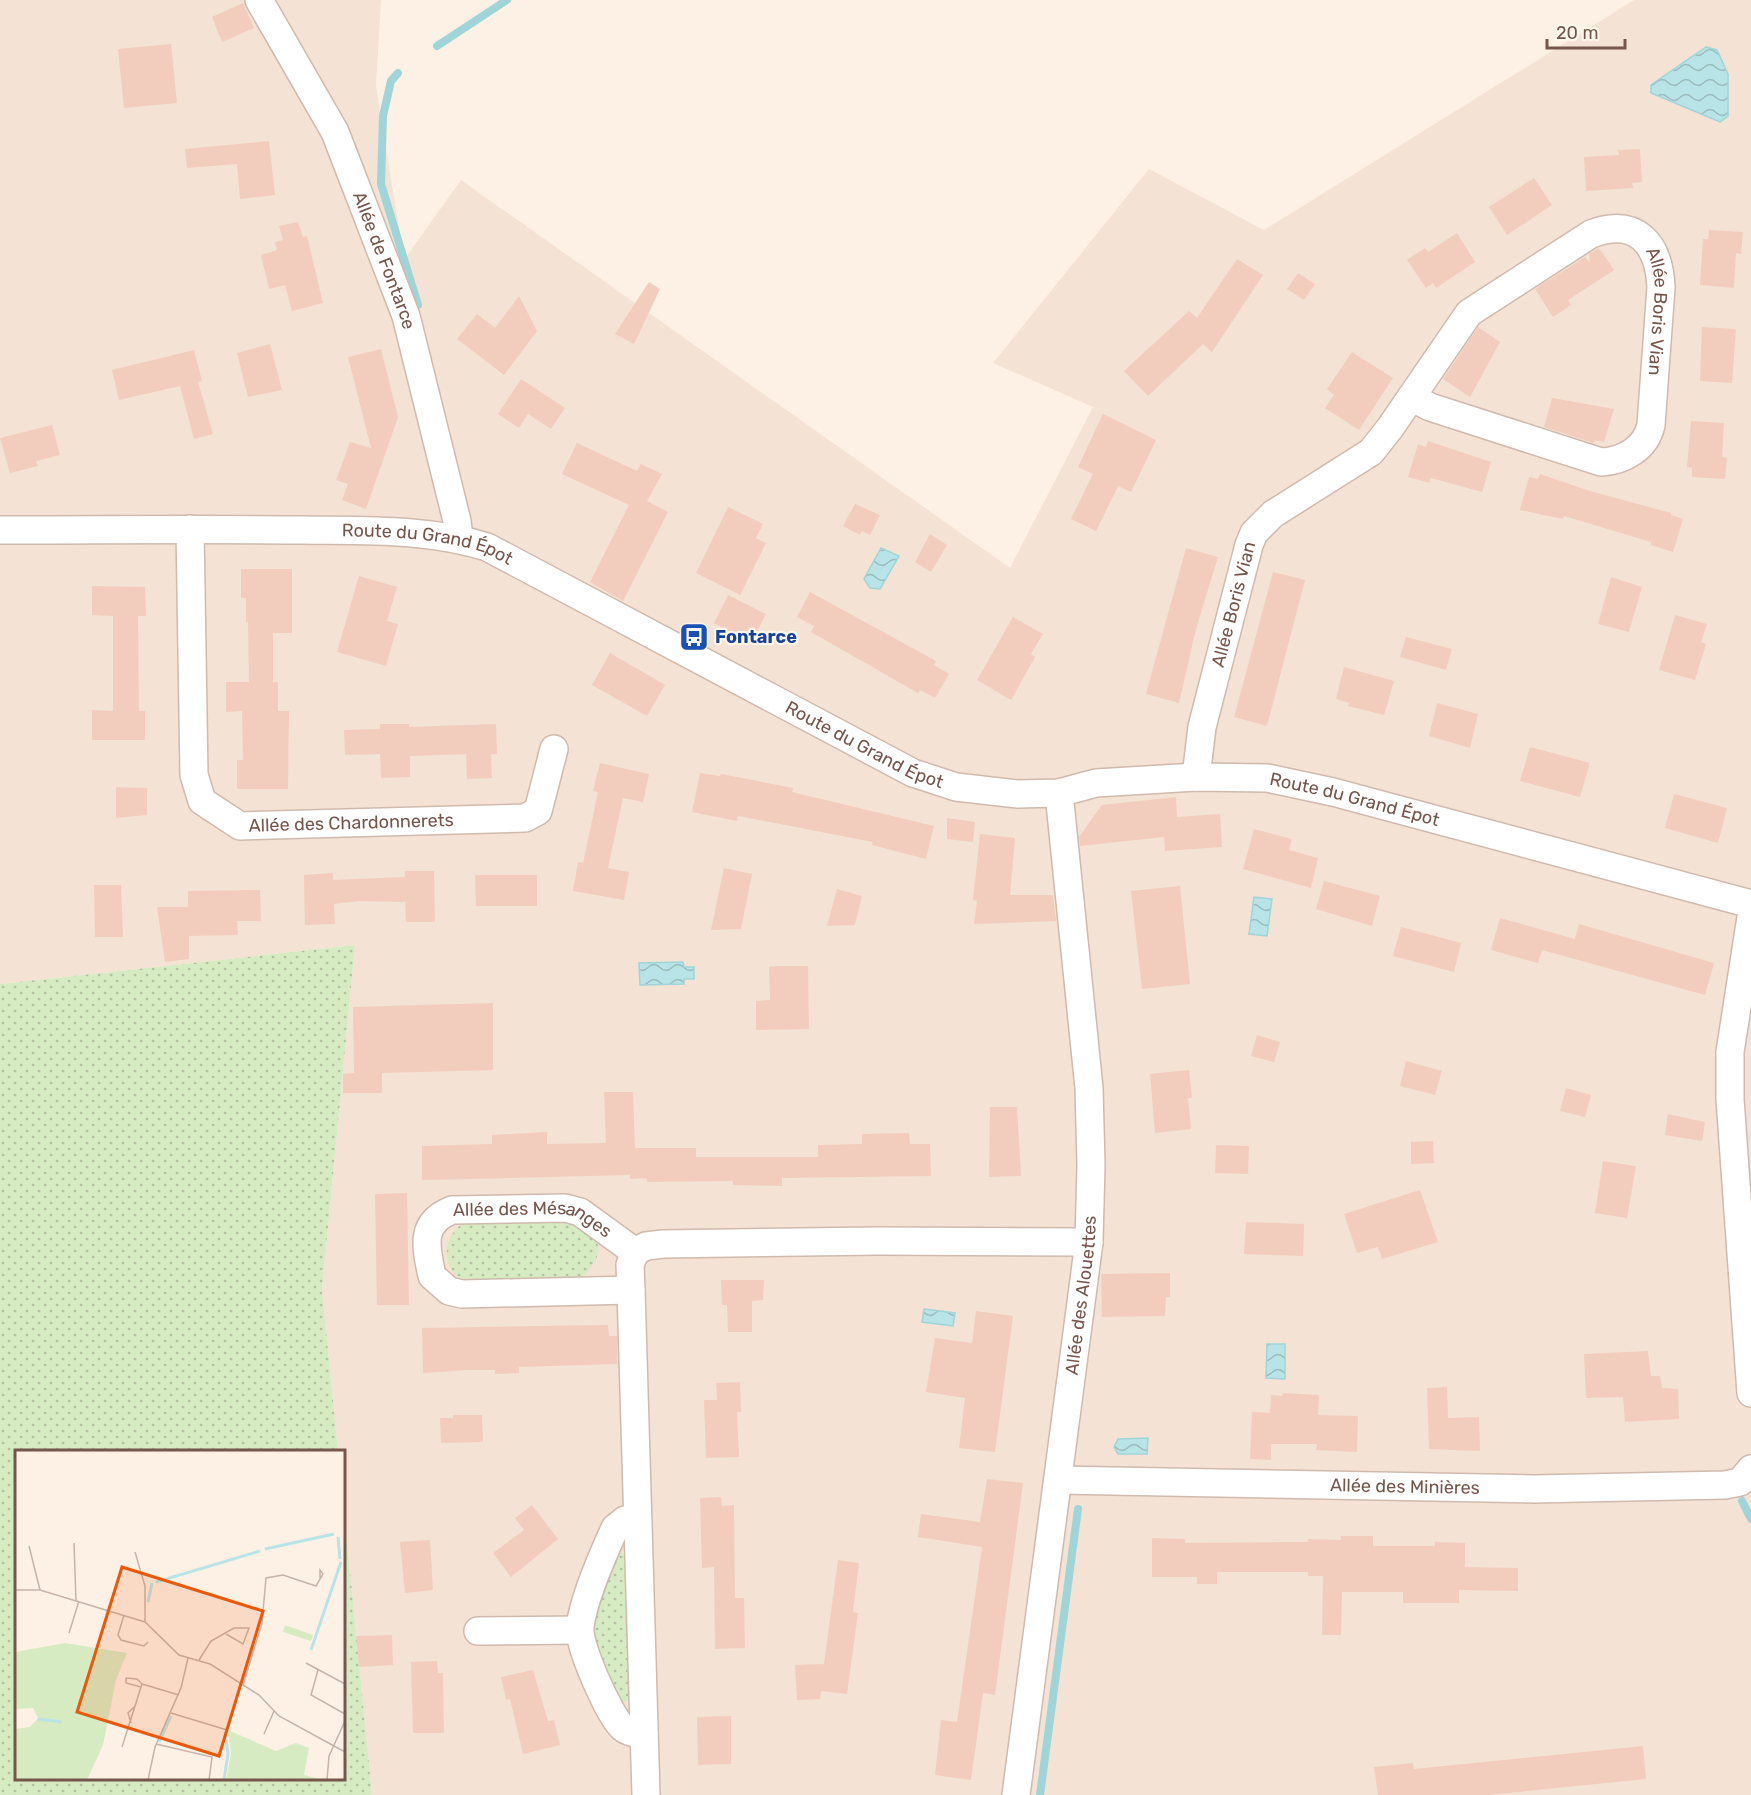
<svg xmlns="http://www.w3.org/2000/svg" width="1751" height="1795" font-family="Rubik,sans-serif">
<defs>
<pattern id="grass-dots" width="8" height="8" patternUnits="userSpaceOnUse" patternTransform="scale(1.5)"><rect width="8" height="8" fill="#d7ebc3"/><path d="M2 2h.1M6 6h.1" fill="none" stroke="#b3c1a0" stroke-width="1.8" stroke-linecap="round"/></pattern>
<pattern id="water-waves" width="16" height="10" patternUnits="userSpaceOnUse" patternTransform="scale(1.5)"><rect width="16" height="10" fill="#b9e4e7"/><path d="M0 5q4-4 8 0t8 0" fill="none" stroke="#9bbcbd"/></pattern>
</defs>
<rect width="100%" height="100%" fill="#fdf1e5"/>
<polygon fill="#f4e2d4" points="0,0 381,0 376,86 404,260 461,180 1010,568 1093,407 993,363 1149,169 1264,230 1634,0 1751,0 1751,1795 372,1795 344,1508 344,1452 338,1451 322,1290 355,945 0,984"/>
<g fill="url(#grass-dots)">
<polygon points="355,945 322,1290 338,1451 16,1452 16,1778 344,1778 344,1509 372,1795 0,1795 0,984"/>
<path d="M565 1216C596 1236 613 1245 582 1278L473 1284C457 1279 450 1273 447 1256 445 1241 456 1224 471 1219 488 1214 544 1217 565 1216Z"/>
<polygon points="624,1553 628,1558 630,1699 624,1703 619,1702 588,1631 616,1555"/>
</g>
<g fill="url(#water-waves)" stroke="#9fd5d8" stroke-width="1.5">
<polygon points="1706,47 1717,50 1728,74 1728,116 1720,122 1651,93 1651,85"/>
<polygon points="881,548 899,556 880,589 870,588 864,579"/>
<polygon points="1254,897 1272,899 1267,936 1249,934"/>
<polygon points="683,962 684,967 694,967 694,979 684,979 684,984 640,985 639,963"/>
<polygon points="924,1309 955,1313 953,1326 922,1322"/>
<polygon points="1267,1344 1285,1344 1285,1379 1266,1378"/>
<polygon points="1148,1438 1147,1454 1118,1454 1114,1447 1118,1439"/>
</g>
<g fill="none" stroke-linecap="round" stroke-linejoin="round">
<g stroke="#9fd5d8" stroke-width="8">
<polyline points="437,46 507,0"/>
<polyline points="398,73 391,81 383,116 381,184 418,305"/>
<polyline points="1742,1501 1751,1519"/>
<polyline points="1040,1795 1078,1509"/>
</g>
</g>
<g fill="#f2cdbd">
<polygon points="243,3 254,28 222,42 212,17"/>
<polygon points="171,44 177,103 124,108 118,49"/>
<polygon points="269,141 275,195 240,199 237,164 187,168 185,149"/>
<polygon points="1640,149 1642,182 1632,183 1633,188 1586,191 1584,157 1619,155 1618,150"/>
<polygon points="1534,178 1552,205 1507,235 1489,207"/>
<polygon points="298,222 303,237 307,236 323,303 292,311 285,285 269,289 261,255 277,250 275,242 283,240 279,226"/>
<polygon points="1709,230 1743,232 1741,254 1736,253 1734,288 1700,285 1703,239 1708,239"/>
<polygon points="1457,233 1475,262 1436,288 1433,283 1426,288 1407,260 1425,248 1428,252"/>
<polygon points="1599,248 1614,270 1568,300 1571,305 1553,317 1535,289 1585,257 1590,263 1589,254"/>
<polygon points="1237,259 1263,275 1212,352 1203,344 1148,396 1124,371 1189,311 1197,318"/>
<polygon points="1298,273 1315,284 1304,300 1287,289"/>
<polygon points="649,282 660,289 634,344 615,334"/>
<polygon points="519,296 537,331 504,375 457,339 477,314 495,328"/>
<polygon points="1478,327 1500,342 1470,397 1443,379"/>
<polygon points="1702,327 1736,329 1732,383 1700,381"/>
<polygon points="270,344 282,390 248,397 237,353"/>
<polygon points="381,349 398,417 366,509 342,500 348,484 336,480 350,442 371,448 348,357"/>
<polygon points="194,350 202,381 198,382 213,434 194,439 180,386 119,400 112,370"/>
<polygon points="1352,352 1393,378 1359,430 1325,408 1334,395 1327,389"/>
<polygon points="521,379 565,408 551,429 528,414 519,428 498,414"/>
<polygon points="1552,398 1614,409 1604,442 1595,440 1594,443 1544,427"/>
<polygon points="1103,414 1156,440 1131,492 1118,486 1096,531 1071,519 1093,474 1078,467"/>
<polygon points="1691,421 1724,423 1722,457 1727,458 1725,479 1692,477 1692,468 1687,467"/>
<polygon points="52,425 60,455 36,461 38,466 10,473 0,438"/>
<polygon points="1428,441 1491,462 1482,492 1431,478 1429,483 1408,477 1418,444 1426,447"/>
<polygon points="577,443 637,471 641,464 662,474 647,501 668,512 623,601 590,582 629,505 562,474"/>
<polygon points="1540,474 1590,491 1671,513 1671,515 1683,519 1673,552 1651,545 1651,542 1564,516 1563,519 1520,510 1529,477 1538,479"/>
<polygon points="855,504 880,515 870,535 862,531 860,535 843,526"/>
<polygon points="728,507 763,524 756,538 766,543 740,595 696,573"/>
<polygon points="930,534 947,545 931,572 915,562"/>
<polygon points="1186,548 1218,557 1196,629 1179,703 1146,694"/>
<polygon points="241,569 292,569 292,633 273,633 273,682 278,682 278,711 289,711 288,789 237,789 237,760 243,760 242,711 226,712 226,682 249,682 248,622 246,622 246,598 241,598"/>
<polygon points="1273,572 1305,580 1267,726 1234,717"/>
<polygon points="359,576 397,587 387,621 398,624 386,666 337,652"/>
<polygon points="1611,577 1642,587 1629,632 1598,624"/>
<polygon points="92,586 145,587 146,616 138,616 139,711 145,711 145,740 92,740 92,710 113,711 113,616 92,615"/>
<polygon points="810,592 936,661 934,665 949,674 935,698 920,690 918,693 811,632 814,626 797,617"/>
<polygon points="728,595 766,614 751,643 714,623"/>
<polygon points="1675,615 1707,624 1701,642 1706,644 1695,680 1659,670"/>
<polygon points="1013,617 1043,634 1031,654 1035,657 1011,700 977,680"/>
<polygon points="1406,637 1452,649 1446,670 1400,657"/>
<polygon points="610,653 665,685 647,716 592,685"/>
<polygon points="1344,667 1394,681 1384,715 1348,706 1349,703 1336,699"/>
<polygon points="1437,703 1478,714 1470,748 1429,736"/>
<polygon points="380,724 409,724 409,727 496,724 497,754 491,754 492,778 467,779 466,754 410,756 410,777 381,778 380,754 345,755 344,730 380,729"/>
<polygon points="1530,747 1590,763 1580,797 1520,781"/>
<polygon points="600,763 649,774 643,802 623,798 608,868 629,872 624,900 573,891 578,862 583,863 598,792 593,791"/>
<polygon points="700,773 720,776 721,774 793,788 792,792 934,826 926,859 872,845 873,842 738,816 737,821 692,812"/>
<polygon points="116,787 147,788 147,815 116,818"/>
<polygon points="1674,794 1727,808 1718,843 1665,828"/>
<polygon points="1176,797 1177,817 1220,814 1222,847 1165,851 1164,837 1080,846 1079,837 1102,805"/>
<polygon points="947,818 975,822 973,842 947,839"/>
<polygon points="1254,829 1292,839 1289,850 1318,858 1311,888 1243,869"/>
<polygon points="980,834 1015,838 1010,895 1053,895 1056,921 974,924 977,901 973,900"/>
<polygon points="724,868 752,874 741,929 711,930"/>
<polygon points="405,871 434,871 435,922 406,922 405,902 358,901 334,904 335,924 305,925 304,875 333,873 333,880 405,877"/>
<polygon points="475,875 537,875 537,906 476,906"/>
<polygon points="1324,881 1380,896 1372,926 1316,909"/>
<polygon points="94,885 121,885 123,937 95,937"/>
<polygon points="1180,886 1190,984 1142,989 1131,891"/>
<polygon points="837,889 862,896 855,925 827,926"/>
<polygon points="260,890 261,921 237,921 238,935 189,936 189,959 165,962 157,907 188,907 188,891"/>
<polygon points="1500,918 1575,939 1579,924 1714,963 1705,995 1542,950 1538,963 1491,950"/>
<polygon points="1401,927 1461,943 1454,972 1393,956"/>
<polygon points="777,966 808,966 809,1029 756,1030 756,1001 770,1000 769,967"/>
<polygon points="493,1003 493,1070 382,1073 382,1093 343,1093 343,1074 354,1073 353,1007"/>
<polygon points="1257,1035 1280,1042 1274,1062 1251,1056"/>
<polygon points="1406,1061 1442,1071 1435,1095 1400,1086"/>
<polygon points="1189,1070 1192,1098 1188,1098 1191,1129 1155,1133 1150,1074"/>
<polygon points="1566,1088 1591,1095 1585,1117 1560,1111"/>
<polygon points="604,1092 633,1092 635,1148 696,1148 696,1157 818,1157 818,1145 862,1144 862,1134 909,1133 910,1144 930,1144 931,1176 782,1178 782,1186 733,1185 733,1181 647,1182 646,1178 630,1179 630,1175 422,1180 422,1146 492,1144 492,1135 547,1132 547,1144 606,1143"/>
<polygon points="990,1107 1017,1107 1021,1176 989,1177"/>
<polygon points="1668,1114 1705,1122 1702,1141 1665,1135"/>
<polygon points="1433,1141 1434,1163 1411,1164 1411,1142"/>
<polygon points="1216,1145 1249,1146 1248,1174 1215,1173"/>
<polygon points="1603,1161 1636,1166 1627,1218 1595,1213"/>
<polygon points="1420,1190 1438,1242 1382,1259 1378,1247 1357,1253 1344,1214"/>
<polygon points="407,1193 409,1305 377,1305 375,1194"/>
<polygon points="1246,1222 1304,1224 1303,1256 1244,1254"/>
<polygon points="1170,1273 1170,1297 1166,1297 1165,1316 1102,1317 1101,1274"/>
<polygon points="721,1280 764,1280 763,1300 752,1301 752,1332 728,1332 727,1305 722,1305"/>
<polygon points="976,1311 1013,1316 995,1452 959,1448 965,1398 926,1392 935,1338 972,1343"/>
<polygon points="608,1325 609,1336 617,1336 617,1364 519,1367 519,1373 495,1374 495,1370 468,1370 423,1373 422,1328"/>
<polygon points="1648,1351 1651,1376 1660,1376 1662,1388 1678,1389 1679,1419 1625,1422 1623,1397 1586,1398 1584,1354"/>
<polygon points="740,1382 741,1412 737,1412 739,1457 706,1458 704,1400 717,1400 716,1383"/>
<polygon points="1447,1387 1448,1418 1479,1417 1480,1451 1429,1449 1427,1388"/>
<polygon points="1283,1393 1319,1395 1318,1415 1358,1416 1357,1452 1316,1450 1317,1444 1271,1444 1271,1460 1250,1459 1252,1412 1270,1413 1271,1395 1282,1396"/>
<polygon points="453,1415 482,1415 483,1442 441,1443 440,1418 453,1418"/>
<polygon points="987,1479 1023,1483 995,1695 983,1693 971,1780 935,1775 941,1720 957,1722 982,1547 918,1537 921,1514 980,1522"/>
<polygon points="721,1497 722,1506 734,1505 735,1598 744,1598 745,1648 715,1649 714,1567 702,1568 700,1498"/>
<polygon points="532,1505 558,1539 511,1577 493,1553 524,1530 515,1518"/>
<polygon points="1341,1536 1373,1536 1373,1546 1435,1546 1435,1542 1465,1543 1465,1567 1518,1568 1518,1591 1459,1590 1459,1603 1403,1603 1403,1592 1342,1592 1341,1635 1322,1635 1323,1576 1308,1576 1308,1572 1217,1572 1217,1584 1197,1584 1197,1577 1152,1577 1152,1538 1185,1539 1185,1543 1308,1542 1308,1539 1341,1540"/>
<polygon points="430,1540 433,1590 405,1593 400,1542"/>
<polygon points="838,1560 859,1563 853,1612 858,1613 847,1694 821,1691 820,1699 797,1700 795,1665 824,1664"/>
<polygon points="392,1635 393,1665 359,1667 356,1636"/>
<polygon points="437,1661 438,1673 443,1673 444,1733 413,1733 411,1662"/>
<polygon points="533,1670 548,1721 554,1720 560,1745 523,1754 510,1699 506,1700 501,1677"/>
<polygon points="731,1716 731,1764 698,1765 697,1717"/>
<polygon points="1643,1746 1646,1779 1488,1795 1378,1795 1374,1767 1413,1763 1414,1769"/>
</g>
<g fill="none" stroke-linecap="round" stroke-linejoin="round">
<g stroke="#d0baae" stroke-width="30">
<g id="minor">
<path id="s1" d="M259 0 335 132 406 316 457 521 459 538"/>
<path id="s2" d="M190 529 194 775 202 801 240 826 525 818 538 811 554 749"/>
<path id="s3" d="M0 530C100 530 201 529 301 530 363 531 427 528 487 547L913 773 956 787 1018 794 1059 793 1096 783 1196 777 1267 778 1333 792 1751 904"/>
<path id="s4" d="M1196 777 1202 727 1249 545 1254 533 1273 514 1371 452 1390 428 1469 313 1591 234C1636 217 1659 243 1661 287L1651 425C1646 448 1624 461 1601 462L1430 407 1411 397"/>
<polyline points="1751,917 1730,1052 1730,1099 1751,1393"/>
<path id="s5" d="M631 1290 462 1294 449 1291 432 1276C426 1247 419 1223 452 1210L565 1208 580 1212 635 1252"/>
<path id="s6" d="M1059 1480 1534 1489 1725 1485 1740 1482 1751 1469"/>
<path d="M637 1517 625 1520 615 1528C604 1552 583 1601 580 1627 578 1646 609 1714 622 1727 629 1733 636 1733 644 1733"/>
<polyline points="478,1631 579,1630"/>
<polyline points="646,1795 631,1290 630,1265 635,1252 646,1246 663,1244 878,1241 1089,1242"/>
<path id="s7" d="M1016 1795 1089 1242 1091 1165 1089 1088 1059 793"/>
</g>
</g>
<use href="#minor" stroke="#fff" stroke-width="27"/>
</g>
<defs>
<g id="bus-square" transform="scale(1.5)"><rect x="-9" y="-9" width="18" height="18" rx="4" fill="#1a4fb4" stroke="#fff6ec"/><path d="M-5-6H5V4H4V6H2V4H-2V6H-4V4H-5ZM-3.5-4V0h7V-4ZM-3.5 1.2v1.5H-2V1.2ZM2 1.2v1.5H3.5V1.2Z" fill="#fff"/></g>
</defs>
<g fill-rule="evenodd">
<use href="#bus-square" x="694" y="637"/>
</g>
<g text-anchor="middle" stroke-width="4.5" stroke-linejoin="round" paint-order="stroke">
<g font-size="18" fill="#76554a" stroke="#fff6ec">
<text dy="6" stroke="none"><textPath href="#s1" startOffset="290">Allée de Fontarce</textPath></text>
<text dy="6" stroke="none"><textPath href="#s4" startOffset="842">Allée Boris Vian</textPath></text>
<text dy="6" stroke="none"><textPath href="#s3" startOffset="429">Route du Grand Épot</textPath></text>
<text dy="6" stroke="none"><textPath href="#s4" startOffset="177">Allée Boris Vian</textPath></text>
<text dy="6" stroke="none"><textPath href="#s3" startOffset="915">Route du Grand Épot</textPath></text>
<text dy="6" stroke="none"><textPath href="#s3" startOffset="1419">Route du Grand Épot</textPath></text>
<text dy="6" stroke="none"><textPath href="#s2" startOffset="430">Allée des Chardonnerets</textPath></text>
<text dy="6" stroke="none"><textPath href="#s5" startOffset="366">Allée des Mésanges</textPath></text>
<text dy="6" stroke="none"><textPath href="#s7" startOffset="504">Allée des Alouettes</textPath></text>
<text dy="6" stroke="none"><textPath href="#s6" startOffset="346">Allée des Minières</textPath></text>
</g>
<g font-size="18" font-weight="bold" fill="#164399" stroke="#fff6ec" text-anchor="start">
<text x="715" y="643">Fontarce</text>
</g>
</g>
<g transform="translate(15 1450)">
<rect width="330" height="330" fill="#fdf1e5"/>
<path d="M270 175 298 185 296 191 268 182ZM50 193 112 203 101 230 88 295 72 330H0V279L15 277 23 268 18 258 1 259 0 202ZM213 280 261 301 281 293 294 298 289 325 309 330H211L216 304Z" fill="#d7ebc3"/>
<path fill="none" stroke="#b9e4e7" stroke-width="3" d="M323 87 325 109M250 99 319 84M141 132 245 101M133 152 137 133M296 200 326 112M23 269 47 272M144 292 156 266M209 330 213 304 210 282"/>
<path fill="none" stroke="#c7b3a7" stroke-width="1.5" d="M59 93 61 151M14 96 25 140M120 102 130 136V172M0 140H25L130 172 164 205 195 214 244 245 264 266 330 302M109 165 103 185 106 190 129 196 133 192M54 183 64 151M184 210 196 191 219 178H234L228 194 211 184M291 213 330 234M303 220 296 245 330 264M228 235 247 173 251 128 268 125 301 136 308 124 305 120V128M126 237 111 233V228L122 229 127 234M156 263 212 280 226 234M116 273 113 263 120 256M249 284 259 261M141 294 197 307 194 330M107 297 127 234 164 245M133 330 140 297 166 238 173 208M312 330 314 306 330 271"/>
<path fill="#e8590c" fill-opacity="0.15" stroke="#e8590c" stroke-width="3" d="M107 117 248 161 204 306 62 262Z"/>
<rect width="330" height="330" fill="none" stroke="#76554a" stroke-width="3"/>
</g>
<path d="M1547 39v9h78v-9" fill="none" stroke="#76554a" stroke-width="3"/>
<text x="1556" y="39" font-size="18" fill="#76554a" stroke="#fff6ec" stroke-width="4.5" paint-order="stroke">20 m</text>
</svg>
